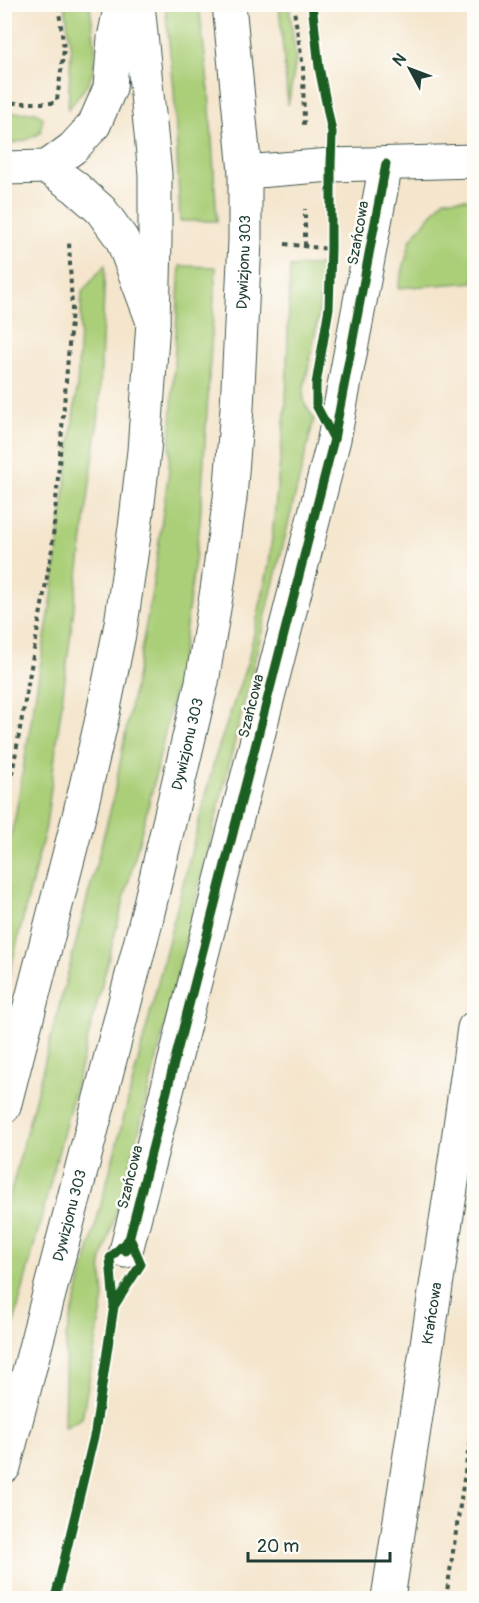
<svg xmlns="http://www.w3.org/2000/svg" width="479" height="1603" font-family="Pangolin,sans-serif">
<rect width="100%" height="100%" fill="#fdfcf7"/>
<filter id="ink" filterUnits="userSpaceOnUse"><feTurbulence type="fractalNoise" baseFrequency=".0167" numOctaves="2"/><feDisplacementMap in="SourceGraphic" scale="12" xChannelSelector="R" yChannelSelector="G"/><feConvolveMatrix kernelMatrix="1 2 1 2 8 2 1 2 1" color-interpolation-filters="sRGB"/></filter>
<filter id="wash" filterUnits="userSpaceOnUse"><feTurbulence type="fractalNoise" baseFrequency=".008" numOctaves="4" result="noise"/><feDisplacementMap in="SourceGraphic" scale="24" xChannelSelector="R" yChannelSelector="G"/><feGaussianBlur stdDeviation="1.35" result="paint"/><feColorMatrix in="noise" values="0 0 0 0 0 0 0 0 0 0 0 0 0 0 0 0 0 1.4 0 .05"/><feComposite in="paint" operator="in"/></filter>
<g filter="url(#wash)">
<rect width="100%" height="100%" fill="#f4e5cc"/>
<g fill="#abcf79" stroke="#658656" stroke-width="1.5">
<path d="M65 5H90C92 28 100 57 90 79 85 90 76 100 68 109L71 51Z"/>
<polygon points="165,5 199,5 209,91 217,221 180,221 174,89"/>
<polygon points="279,5 289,5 296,60 288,105"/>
<polygon points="36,112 43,118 40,133 26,140 5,145 5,113"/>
<polygon points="444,199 474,199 474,282 398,288 411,239"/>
<polygon points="105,265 99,413 46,826 5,991 5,858 15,818 52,596 77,388 82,292"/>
<polygon points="322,265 319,315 303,393 305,405 314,419 133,1155 101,1263 104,1298 82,1418 64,1428 66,1337 118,1140 215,758 248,661 269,565 286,404 290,267"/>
<polygon points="180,266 216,267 200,522 182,655 152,791 5,1358 4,1226 10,1195 113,800 151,598 169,470 174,364"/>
</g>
</g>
<g filter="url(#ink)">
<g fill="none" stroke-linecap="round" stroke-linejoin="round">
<g stroke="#3f564b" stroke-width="35">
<g id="minor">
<polyline points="121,4 114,38 110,88 94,125 73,148 47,167 75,187 101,210 122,239 153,322"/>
<polyline points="4,168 47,167"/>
<polyline points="245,172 331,165 474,161"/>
<polyline points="126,1251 334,439 386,164"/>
<path id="s1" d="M388 1598 452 1182 474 1028"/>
</g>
</g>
<g stroke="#3f564b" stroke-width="35">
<g id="major">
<polyline points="4,1107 79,816 101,723 121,624 135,528 144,451 153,322 155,240 155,174 138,4"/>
<path id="s2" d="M4 1467 145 925 202 682 217 590 230 498 237 408 245 241V172L229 4"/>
</g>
</g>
<g stroke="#3f564b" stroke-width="4" stroke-dasharray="4.5 4.5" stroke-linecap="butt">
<polyline points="293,4 303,67 304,126"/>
<polyline points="57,100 64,49 58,4"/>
<polyline points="4,103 56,103"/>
<polyline points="285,244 329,249"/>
<polyline points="305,246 305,209"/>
<polyline points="4,819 52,549 72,309 69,242 71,242"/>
<polyline points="446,1598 474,1413"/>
</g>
<use href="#minor" stroke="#fff" stroke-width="33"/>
<use href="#major" stroke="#fff" stroke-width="33"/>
<g stroke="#fdfcf7" stroke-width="13">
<g id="cycleway">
<polyline points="312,4 319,67 332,132 331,165 331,249 329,308 316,384 316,405 334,439"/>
<polyline points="126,1251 334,439 386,164"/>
<polyline points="55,1598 95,1432 114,1306 110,1258 130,1238 141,1264 114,1306"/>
</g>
</g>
<use href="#cycleway" stroke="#1b5e20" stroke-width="9"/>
</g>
</g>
<g text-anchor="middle" stroke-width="5" stroke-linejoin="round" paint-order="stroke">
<g font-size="15" fill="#1f3d34" stroke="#fdfcf7">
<text transform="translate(358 233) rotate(-80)" y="5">Szańcowa</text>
<text dy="5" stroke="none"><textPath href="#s2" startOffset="1232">Dywizjonu 303</textPath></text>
<text transform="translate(251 706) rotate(-76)" y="5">Szańcowa</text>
<text dy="5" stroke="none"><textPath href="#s2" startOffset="746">Dywizjonu 303</textPath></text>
<text transform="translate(130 1177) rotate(-76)" y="5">Szańcowa</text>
<text dy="5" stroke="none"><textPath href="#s2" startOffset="260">Dywizjonu 303</textPath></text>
<text dy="5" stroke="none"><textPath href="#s1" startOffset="288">Krańcowa</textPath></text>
</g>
</g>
<rect width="479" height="1603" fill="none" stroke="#fdfcf7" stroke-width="24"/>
<g transform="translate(410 69) rotate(311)" stroke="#fdfcf7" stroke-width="4.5" paint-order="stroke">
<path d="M0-4.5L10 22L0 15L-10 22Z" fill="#1f3d34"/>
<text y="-9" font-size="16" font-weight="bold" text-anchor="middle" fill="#1f3d34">N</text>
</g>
<path d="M248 1552v9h142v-9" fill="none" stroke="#1f3d34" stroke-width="3"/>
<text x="257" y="1552" font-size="18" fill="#1f3d34" stroke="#fdfcf7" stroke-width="4.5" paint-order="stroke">20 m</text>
</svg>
